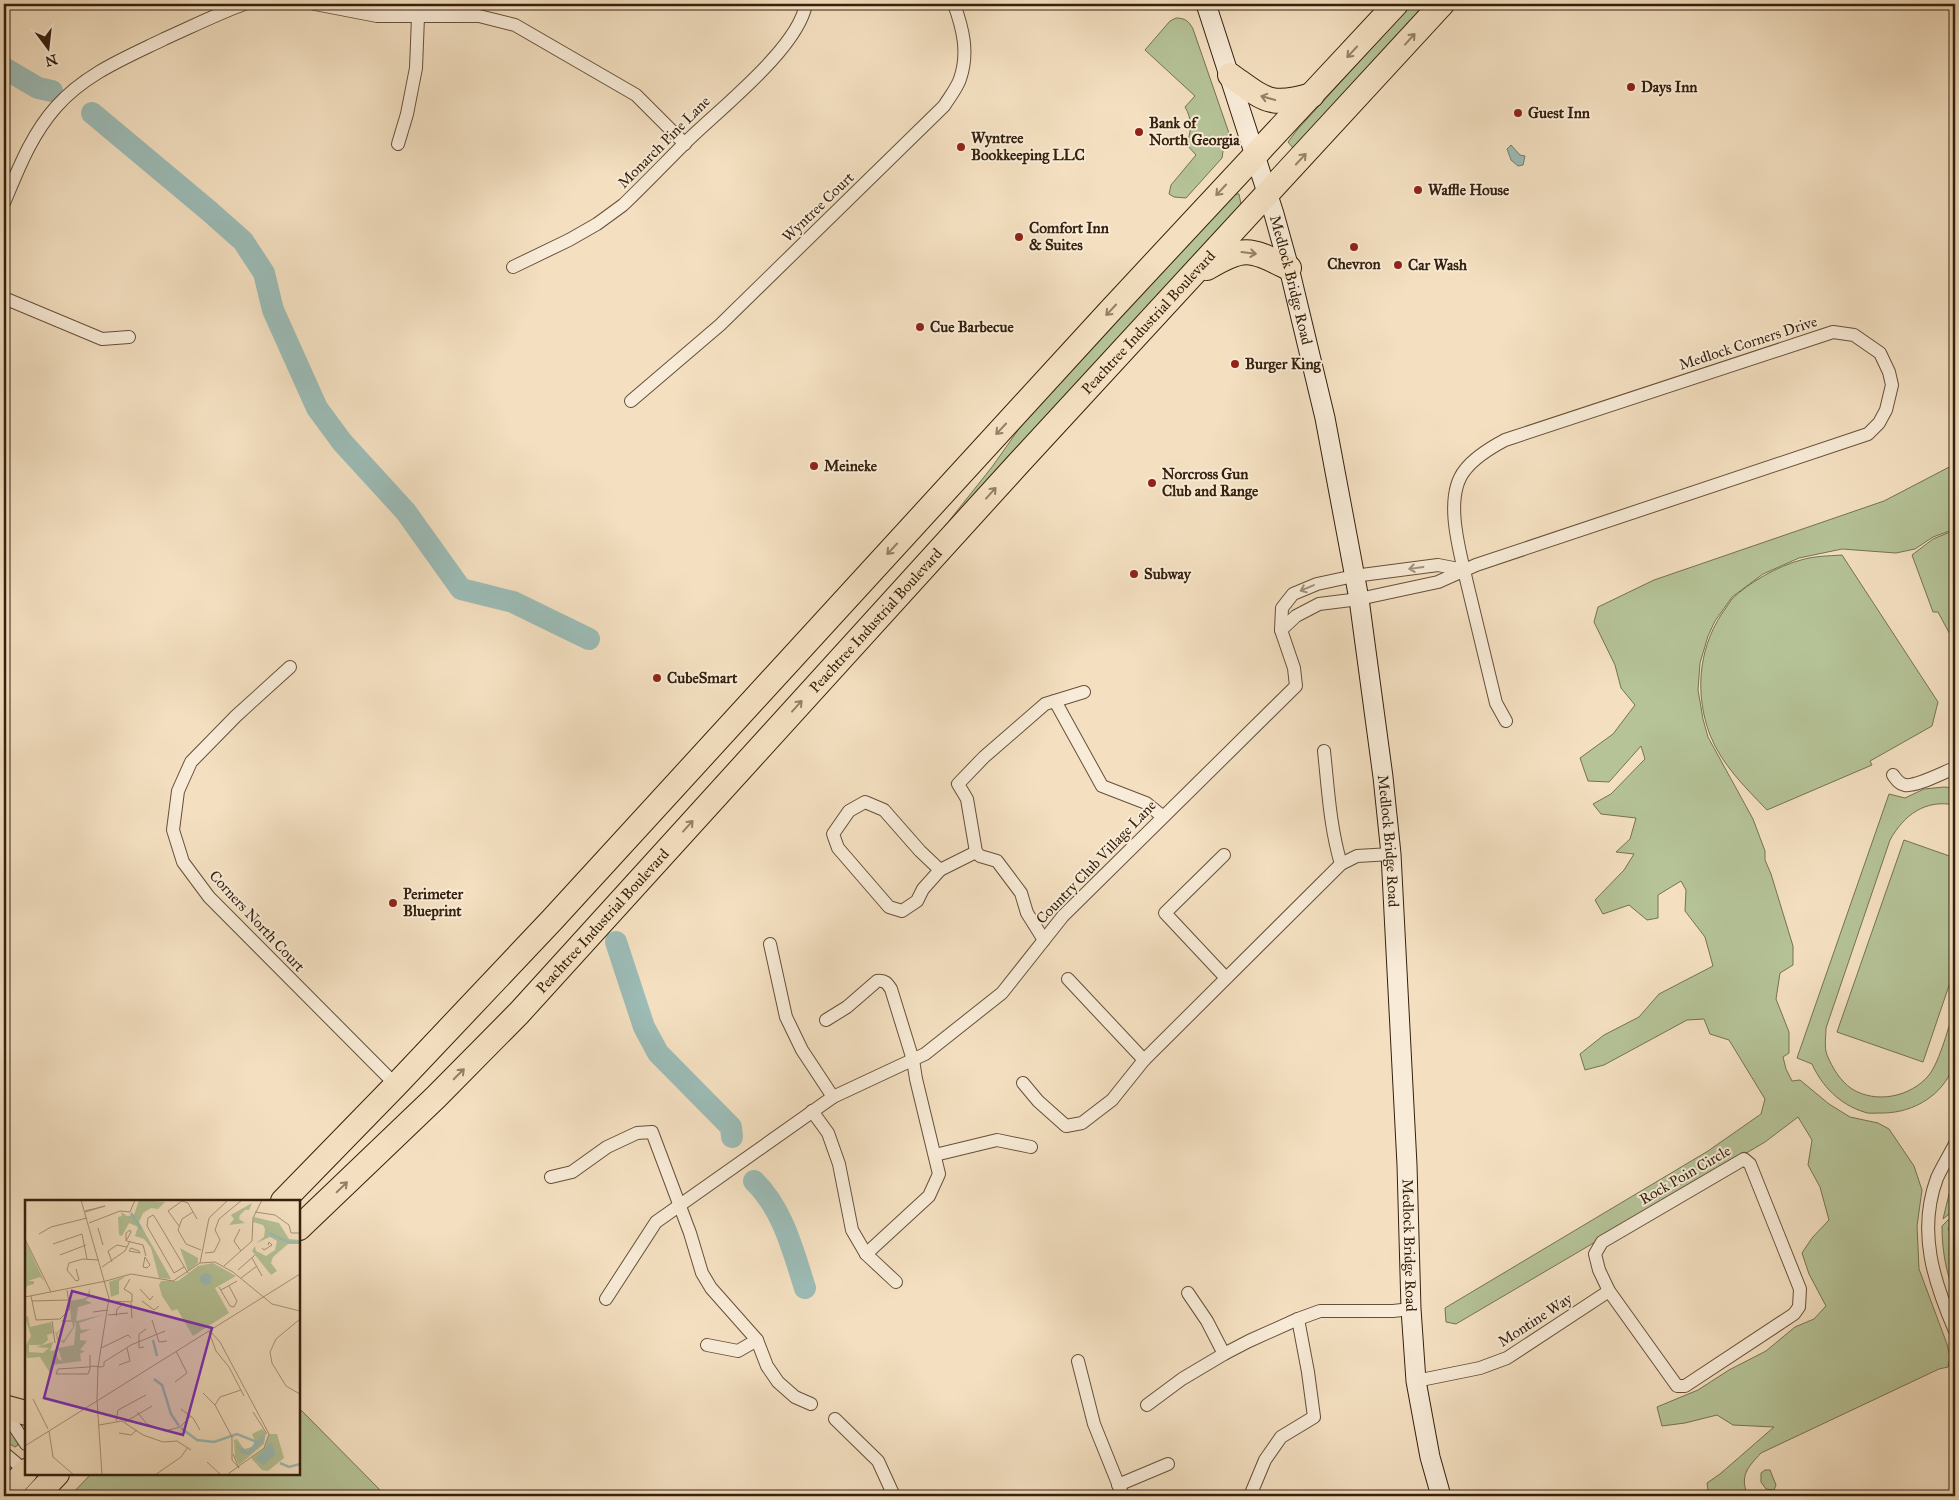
<svg xmlns="http://www.w3.org/2000/svg" width="1959" height="1500" font-family="'IM FELL Great Primer',serif">
<rect width="100%" height="100%" fill="#f4e0c1"/>
<filter id="stains"><feTurbulence type="fractalNoise" baseFrequency=".004" numOctaves="4"/><feColorMatrix values="0 0 0 0 .2 0 0 0 0 .09 0 0 0 0 .02 0 0 0 .5 -.17"/></filter>
<radialGradient id="worn" r=".72"><stop offset=".6" stop-color="#630" stop-opacity="0"/><stop offset="1" stop-color="#630" stop-opacity=".3"/></radialGradient>
<g fill="#b5c397" stroke="#757252">
<polygon points="1412,4 1433,4 1293,148 1288,142 1297,130"/>
<path d="M1176 18C1185 18 1189 21 1193 29L1230 136 1222 138 1224 145 1222 158 1186 198 1174 197 1169 194 1171 185 1196 155 1186 144C1192 133 1192 118 1185 107L1195 96 1145 50 1170 21Z"/>
<polygon points="1232,194 1239,194 1241,204 1240,208 937,536 992,467 1033,409"/>
<path d="M1955 464V529L1933 537 1915 549 1896 553 1842 549 1799 558 1763 574 1732 597 1715 621 1708 636 1700 663 1698 690 1703 719 1708 737 1753 819 1765 851V860L1771 874 1793 946V965L1780 973 1776 999 1789 1032V1053L1783 1057 1786 1069 1792 1081 1800 1080 1829 1104 1850 1117 1878 1123 1889 1129 1914 1166 1922 1190 1917 1226 1919 1269 1947 1344 1950 1357 1948 1367 1939 1369 1761 1453C1748 1467 1739 1476 1748 1496H1709L1707 1483 1720 1474 1774 1427 1733 1425 1717 1415 1685 1423 1662 1426 1657 1407 1698 1390 1729 1370 1766 1351 1795 1327 1814 1319 1826 1306 1809 1274 1802 1253 1812 1238 1829 1220 1820 1187 1808 1165 1812 1140 1798 1117 1765 1142 1456 1324 1446 1322 1445 1308 1708 1151 1761 1114 1765 1099 1729 1040 1710 1034 1704 1019 1687 1020 1604 1065 1585 1070 1580 1054 1604 1035 1639 1017 1659 994 1713 966 1705 937 1685 911 1686 890 1681 881 1658 895V918L1647 920 1629 905 1603 914 1595 900 1624 870 1634 854 1616 852 1630 839 1636 818 1601 814 1593 804 1611 794 1645 759 1641 746 1609 782 1588 781 1580 758 1613 734 1635 705 1621 688 1615 665 1594 622 1598 607 1654 580 1884 501Z"/>
<polygon points="1955,530 1955,651 1951,643 1953,640 1938,612 1933,612 1912,555 1933,539"/>
<path d="M1842 555 1938 702 1932 726 1870 761 1872 765 1767 810C1745 787 1722 765 1710 735 1695 695 1698 651 1721 615 1725 610 1728 604 1732 599 1748 583 1778 566 1801 560 1814 556 1828 556 1842 555Z"/>
<path d="M1944 787 1955 788V805C1925 799 1904 815 1890 840L1826 1028C1826 1036 1824 1047 1827 1055 1832 1067 1840 1081 1852 1089 1876 1104 1911 1097 1929 1075 1940 1061 1949 1025 1955 1007 1955 1027 1959 1053 1951 1072 1938 1099 1909 1114 1879 1113 1874 1113 1868 1114 1864 1112 1839 1104 1822 1086 1812 1064L1797 1058 1889 794 1905 798 1924 789Z"/>
<polygon points="1904,840 1955,858 1955,968 1923,1062 1837,1032"/>
<polygon points="1955,1184 1955,1209 1943,1219 1951,1186"/>
<path d="M1955 1213V1225L1948 1228 1955 1246V1252L1949 1255 1955 1270V1295C1946 1272 1942 1251 1942 1226Z"/>
<polygon points="299,1408 386,1496 70,1496 91,1474 299,1474"/>
<polygon points="4,1423 17,1440 18,1445 15,1447 4,1441"/>
<polygon points="1765,1470 1770,1470 1776,1485 1774,1490 1766,1489 1761,1482 1761,1473"/>
</g>
<polygon fill="#9cbcb7" stroke="#737e73" points="1511,145 1520,155 1525,156 1523,165 1518,166 1511,160 1507,149"/>
<g fill="none" stroke-linecap="round" stroke-linejoin="round">
<g stroke="#9cbcb7" stroke-width="22">
<polyline points="4,68 38,88 52,91"/>
<polyline points="92,113 208,210 243,241 264,273 273,310 317,408 342,442 406,512 461,589 513,602 589,639"/>
<polyline points="616,942 644,1027 658,1053 731,1127 732,1137"/>
<path d="M754 1181C783 1209 793 1251 805 1288"/>
</g>
<g stroke="#65503a" stroke-width="14">
<g id="street">
<polyline points="315,4 377,16 479,16 515,25 636,95 685,144"/>
<polyline points="398,144 407,114 416,68 418,17"/>
<path d="M4 203C18 170 31 135 56 107 85 74 125 58 164 39 191 27 217 14 244 4"/>
<path d="M513 267 569 240 597 224 623 205C644 185 664 164 685 143 718 110 798 49 806 4"/>
<polyline points="4,298 102,339 129,337"/>
<path d="M631 401 720 325 944 106C949 98 957 88 960 79 969 53 963 29 954 4"/>
<path d="M1281 630 1296 616 1319 604 1359 599 1438 582 1476 565 1868 434 1879 423 1886 410 1892 385 1889 372 1880 353 1854 335 1833 332 1505 440C1490 448 1475 457 1465 470 1443 497 1460 552 1467 583L1496 703 1506 721"/>
<polyline points="290,667 236,716 191,762 178,791 173,830 183,862 209,897 396,1085"/>
<polyline points="1055,701 1102,786 1146,803 1162,816"/>
<path d="M1324 751C1328 788 1330 828 1341 864"/>
<path d="M1893 775C1896 779 1899 784 1905 785 1916 787 1944 772 1955 768"/>
<polygon points="865,802 884,810 920,851 940,870 923,889 917,901 902,911 889,907 838,848 833,834 849,811"/>
<polyline points="1224,855 1165,913 1226,978"/>
<polyline points="940,870 976,852"/>
<polyline points="1044,940 1027,913 1021,893 997,861 980,856 976,852 967,799 958,784 984,757 1045,704 1084,692"/>
<polyline points="770,944 786,1017 802,1050 833,1097"/>
<polyline points="1068,979 1144,1060"/>
<path d="M826 1020 847 1007 877 981C885 980 887 983 891 989L913 1060 916 1079 939 1174 929 1196 866 1254"/>
<polyline points="1023,1083 1038,1101 1066,1126 1082,1123 1112,1100 1144,1060 1341,864 1357,856 1391,854"/>
<polyline points="812,1111 828,1133 839,1164 852,1230 866,1254 896,1282"/>
<path d="M1955 1144C1949 1156 1942 1167 1937 1178 1917 1232 1934 1282 1955 1331"/>
<polyline points="935,1155 997,1140 1031,1147"/>
<polygon points="1744,1159 1750,1164 1800,1289 1799,1307 1794,1314 1685,1386 1677,1386 1609,1291 1599,1270 1595,1254 1602,1242"/>
<polyline points="551,1177 572,1172 607,1147 637,1133 652,1132 690,1233 702,1273 711,1288 757,1340 767,1366 778,1382 795,1397 811,1404"/>
<polyline points="1188,1293 1207,1321 1224,1354"/>
<polyline points="606,1299 656,1222 833,1097 925,1054 1002,993 1063,916 1296,686 1294,668 1281,630 1282,608 1293,594 1317,584 1354,576 1438,565 1464,570"/>
<polyline points="707,1345 738,1351 757,1340"/>
<polyline points="1078,1361 1094,1424 1123,1496"/>
<polyline points="1416,1381 1480,1368 1507,1358 1609,1291"/>
<polyline points="1147,1405 1182,1379 1224,1354 1249,1341 1298,1319 1320,1311 1393,1311 1411,1309"/>
<polyline points="4,1411 26,1444"/>
<polyline points="835,1419 878,1461 894,1496"/>
<polyline points="4,1453 16,1463"/>
<polyline points="1118,1485 1168,1464"/>
<polyline points="1250,1496 1265,1460 1281,1437 1314,1417 1308,1372 1298,1319"/>
</g>
</g>
<g stroke="#35200d" stroke-width="21">
<g id="secondary">
<path id="s1" d="M1206 4 1274 214 1289 268 1325 418 1359 599 1383 777 1391 854 1407 1165 1411 1309 1416 1381 1430 1457 1441 1496"/>
</g>
</g>
<g stroke="#35200d" stroke-width="26">
<g id="highway">
<path d="M1230 75C1264 99 1269 108 1312 95"/>
<path d="M1207 268C1245 245 1250 249 1289 268"/>
<polyline points="283,1201 396,1085 552,920 1109,312 1396,4"/>
<path id="s2" d="M299 1228 436 1097 519 1013 1017 465 1442 4"/>
<polyline points="4,1407 26,1413"/>
<polyline points="4,1495 26,1471"/>
<polyline points="36,1496 57,1474"/>
</g>
</g>
<use href="#street" stroke="#f8ebd7" stroke-width="12"/>
<use href="#secondary" stroke="#f8ebd7" stroke-width="19"/>
<use href="#highway" stroke="#f4e0c1" stroke-width="24"/>
</g>
<defs><path id="oneway-shaft" d="M-6 0H5M1.5-3L5.5 0L1.5 3" fill="none" stroke-width="1.6" stroke-linecap="round" stroke-linejoin="round" transform="scale(1.25)"/></defs>
<g stroke="#948067">
<use href="#oneway-shaft" transform="translate(1410 39) rotate(-48)"/>
<use href="#oneway-shaft" transform="translate(1352 52) rotate(133)"/>
<use href="#oneway-shaft" transform="translate(1268 98) rotate(-164)"/>
<use href="#oneway-shaft" transform="translate(1301 159) rotate(-47)"/>
<use href="#oneway-shaft" transform="translate(1221 190) rotate(133)"/>
<use href="#oneway-shaft" transform="translate(1249 253) rotate(7)"/>
<use href="#oneway-shaft" transform="translate(1111 310) rotate(133)"/>
<use href="#oneway-shaft" transform="translate(1001 429) rotate(133)"/>
<use href="#oneway-shaft" transform="translate(991 493) rotate(-48)"/>
<use href="#oneway-shaft" transform="translate(892 549) rotate(133)"/>
<use href="#oneway-shaft" transform="translate(797 706) rotate(-48)"/>
<use href="#oneway-shaft" transform="translate(688 826) rotate(-48)"/>
<use href="#oneway-shaft" transform="translate(459 1074) rotate(-45)"/>
<use href="#oneway-shaft" transform="translate(342 1187) rotate(-44)"/>
</g>
<g stroke="#a0907c">
<use href="#oneway-shaft" transform="translate(1416 568) rotate(172)"/>
<use href="#oneway-shaft" transform="translate(1307 588) rotate(157)"/>
</g>
<g fill="#8f2418" stroke="#f8ebd7" stroke-width="2">
<circle cx="1631" cy="87" r="5"/>
<circle cx="1518" cy="113" r="5"/>
<circle cx="1139" cy="132" r="5"/>
<circle cx="961" cy="147" r="5"/>
<circle cx="1418" cy="190" r="5"/>
<circle cx="1019" cy="237" r="5"/>
<circle cx="1354" cy="247" r="5"/>
<circle cx="1398" cy="265" r="5"/>
<circle cx="920" cy="327" r="5"/>
<circle cx="1235" cy="364" r="5"/>
<circle cx="814" cy="466" r="5"/>
<circle cx="1152" cy="483" r="5"/>
<circle cx="1134" cy="574" r="5"/>
<circle cx="657" cy="678" r="5"/>
<circle cx="393" cy="903" r="5"/>
</g>
<g text-anchor="middle" stroke-width="4" stroke-linejoin="round" paint-order="stroke">
<g font-size="15" font-weight="bold" fill="#35200d" stroke="#f8ebd7" text-anchor="start">
<text x="1641" y="92">Days Inn</text>
<text x="1528" y="118">Guest Inn</text>
<text x="1149" y="128">Bank of<tspan x="1149" dy="17">North Georgia</tspan></text>
<text x="971" y="143">Wyntree<tspan x="971" dy="17">Bookkeeping LLC</tspan></text>
<text x="1428" y="195">Waffle House</text>
<text x="1029" y="233">Comfort Inn<tspan x="1029" dy="17">&amp; Suites</tspan></text>
<text x="1354" y="269" text-anchor="middle">Chevron</text>
<text x="1408" y="270">Car Wash</text>
<text x="930" y="332">Cue Barbecue</text>
<text x="1245" y="369">Burger King</text>
<text x="824" y="471">Meineke</text>
<text x="1162" y="479">Norcross Gun<tspan x="1162" dy="17">Club and Range</tspan></text>
<text x="1144" y="579">Subway</text>
<text x="667" y="683">CubeSmart</text>
<text x="403" y="899">Perimeter<tspan x="403" dy="17">Blueprint</tspan></text>
</g>
<g font-size="15" fill="#35200d" stroke="#f8ebd7">
<text transform="translate(664 142) rotate(-45)" y="5">Monarch Pine Lane</text>
<text transform="translate(818 207) rotate(-44)" y="5">Wyntree Court</text>
<text dy="5" stroke="none"><textPath href="#s1" startOffset="289">Medlock Bridge Road</textPath></text>
<text dy="5" stroke="none"><textPath href="#s2" startOffset="1242">Peachtree Industrial Boulevard</textPath></text>
<text transform="translate(1748 343) rotate(-18)" y="5">Medlock Corners Drive</text>
<text dy="5" stroke="none"><textPath href="#s2" startOffset="838">Peachtree Industrial Boulevard</textPath></text>
<text dy="5" stroke="none"><textPath href="#s1" startOffset="859">Medlock Bridge Road</textPath></text>
<text transform="translate(1096 862) rotate(-46)" y="5">Country Club Village Lane</text>
<text transform="translate(257 921) rotate(47)" y="5">Corners North Court</text>
<text dy="5" stroke="none"><textPath href="#s2" startOffset="432">Peachtree Industrial Boulevard</textPath></text>
<text transform="translate(1685 1175) rotate(-30)" y="5">Rock Poin Circle</text>
<text dy="5" stroke="none"><textPath href="#s1" startOffset="1264">Medlock Bridge Road</textPath></text>
<text transform="translate(1535 1320) rotate(-33)" y="5">Montine Way</text>
</g>
</g>
<g transform="translate(25 1200)">
<rect width="275" height="275" fill="#f4e0c1"/>
<path d="M114 0 140 2 133 9 126 8 118 13 114 22 146 79 134 78 126 48 119 39 110 36 113 27 104 23 97 36 94 35 93 17 97 16 96 12 102 16 109 15ZM227 3 224 10H220L215 15 214 19 220 23 204 25 209 19 206 15ZM229 17 254 23 264 39 275 40V44H263L248 57 246 63 252 71 246 75 227 51 230 46 231 51 241 56 250 50 252 41 245 37 231 43 239 37 240 29 238 25 228 22ZM0 40 19 81 15 77 3 81H9V84L2 86 0 94ZM155 48 173 58V63L163 71ZM188 63 211 76 190 88 204 113 168 136 152 109 147 111 137 96 134 85 136 81H153L173 66ZM101 76 94 81V94L86 97 84 82ZM65 88V97L60 100 67 103 53 107 51 121 80 114 54 123 56 130 66 129 55 134V140L62 141 55 150 60 151 55 154 56 161 27 165 25 173 15 157 2 158 0 146 6 136 0 117 3 116 5 127 26 122 28 133 22 135 23 140 17 145H4V152L18 153 24 148 11 147 28 142 25 151 31 150 33 159 37 161 33 148 49 145 51 124 49 122 50 126 39 143 32 140 30 131 32 133 39 123 36 120H46L45 101 61 98ZM41 122H47L48 127 39 140 35 141 32 135ZM237 229 241 233 239 244 214 265 210 257 209 240 212 239 219 249 227 247 230 241 227 234ZM244 234H252L259 258 243 271 237 270 226 258 239 248Z" fill="#b5c397" fill-rule="evenodd"/>
<path d="M175 79a6 6 0 1 1 12 0a6 6 0 1 1-12 0ZM238 234 239 241 233 247 224 255 217 254 211 245 223 251ZM246 242 251 254 238 265 230 259Z" fill="#9cbcb7"/>
<path fill="none" stroke="#9cbcb7" stroke-width="2.5" d="M106 13 116 29M244 33 263 42H275M128 140 132 156M129 179 137 185 146 214 154 226M156 228 172 240 189 242 212 234 232 242M255 263 264 267 275 264"/>
<path fill="none" stroke="#a89379" stroke-width="1" d="M56 0 84 98 73 167 72 200M60 11 80 6 60 12M168 12 157 19 153 30 161 44 176 50M230 12 250 15 264 25M64 23 95 11 105 12 110 0M264 25 266 33H275M154 26 143 11 157 1 163 3 172 19M73 28 78 45M215 29 209 41 216 51M105 30 106 32 101 41V33ZM14 34 26 27 62 18M0 39 26 92M102 41 118 45 121 56M28 44 57 34 62 59M106 48 114 51 115 53 104 51ZM237 48 239 50 247 45 244 42 243 45M180 53 189 52 195 40 190 30 194 19 217 0M35 55 61 45M120 57 125 65 122 68 118 67ZM227 58 237 76M87 62 83 51 92 45 102 47M175 63 184 18 203 0M199 66 227 41 228 18 237 0M77 67 100 51 105 41M159 67 149 73 122 26 123 18 128 15 131 19 163 73M51 69 54 80 51 81 42 70 44 63 58 59 74 60M213 70 230 55M216 78 232 66M81 81 106 74 148 81 175 63 190 62 208 72 247 104 275 111M194 87 205 106 209 107 212 101 204 86M115 89 125 100 128 96M196 90 212 81M6 96 11 120 35 119 45 109 42 90M0 97 81 81M7 101 44 100M84 101 107 102V94L99 89 105 79M117 101 129 110 134 106M106 103 107 118M68 112 83 110M83 115 103 113M91 116 92 109 99 103M275 119 251 139 245 152 247 163 261 186 275 194M127 120 134 142 142 141M27 121 30 143M185 131 195 142 244 234 239 248 203 274M184 132 191 151 204 167 219 196M119 147 114 148V134L121 129M76 148 103 135 106 138M65 155V169L63 174H31L33 169 64 167H65L67 166 76 167 79 166M94 165 105 161 102 148M79 166V162L106 145 140 131M150 182 162 173 151 151M178 193 190 205M8 199 23 229M72 200 77 275M156 209 168 218 175 230M112 212 122 224 140 231 155 227 166 216M228 212 242 234M91 221 93 210 121 195M100 222 127 206M74 225 97 221 118 235 138 242 152 241 166 250M24 231 28 257 49 275M94 233 106 235 112 230M0 246 275 74M208 254 214 268M182 262 196 275M214 268 207 260V237L190 205 195 197 216 190M130 275 156 257 163 247"/>
<path fill="#7b2cbf" fill-opacity="0.15" stroke="#7b2cbf" stroke-width="2.5" d="M47 91 187 128 158 235 19 198Z"/>
<rect width="275" height="275" fill="none" stroke="#35200d" stroke-width="2.5"/>
</g>
<rect width="1959" height="1500" fill="none" stroke="#f4e0c1" stroke-width="20"/>
<rect x="5" y="5" width="1949" height="1490" fill="none" stroke="#35200d" stroke-width="2.5"/>
<rect x="10" y="10" width="1939" height="1480" fill="none" stroke="#35200d"/>
<g transform="translate(48 48) rotate(165)" stroke="#f8ebd7" stroke-width="4" paint-order="stroke">
<path d="M0-4L9 19L0 12L-9 19Z" fill="#35200d"/>
<text y="-8" font-size="14" font-weight="bold" text-anchor="middle" fill="#35200d">N</text>
</g>
<rect width="100%" height="100%" filter="url(#stains)"/>
<rect width="100%" height="100%" fill="url(#worn)"/>
</svg>
